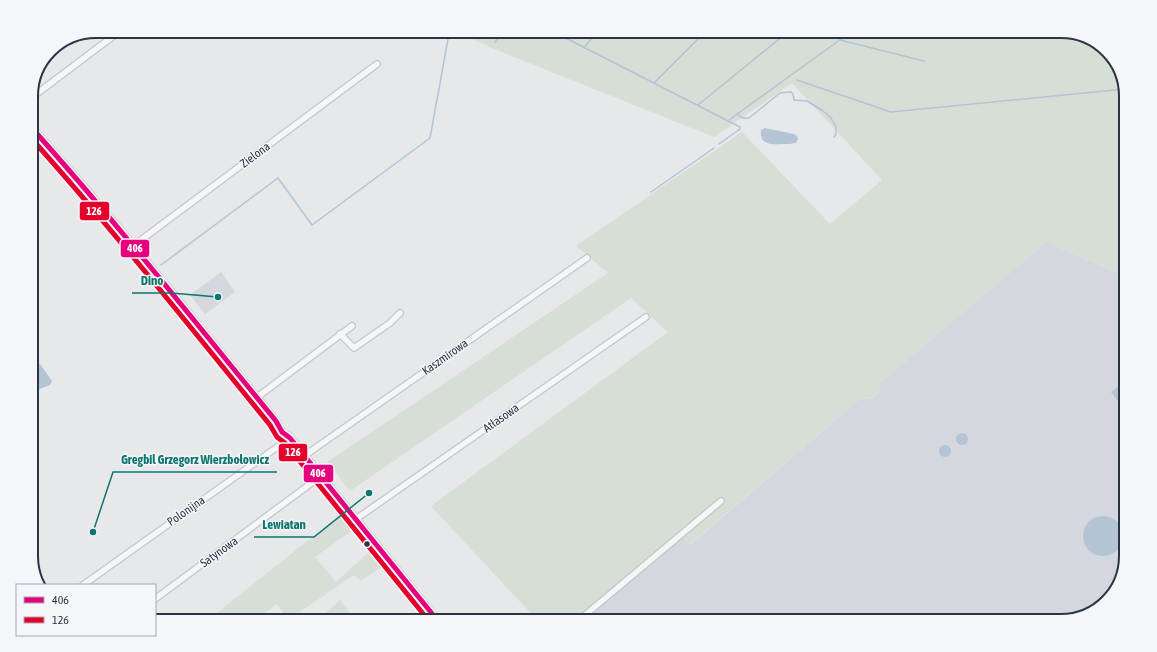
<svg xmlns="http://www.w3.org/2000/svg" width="1157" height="652" font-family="'Asap Condensed',sans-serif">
<rect width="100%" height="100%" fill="#e6e8ea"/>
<g fill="#d4d7dd">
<polygon points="1046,242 1126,277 1126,557 1117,588 1094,612 1062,621 578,621 680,536 690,545 860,399 870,399 876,395 878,393 880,383"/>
<polygon points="221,272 235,292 205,314 190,295"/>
</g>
<g fill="#d6ded6">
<path d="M455 31H1061L1093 40 1117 63 1126 92V277L1046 242 880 383C877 398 875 399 860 399L689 545 680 536 578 621H538L431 506 668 332 631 298 350 491 327 462 608 273 576 246 742 132 830 224 882 180 792 83 714 137 492 48Z"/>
<polygon points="341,514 353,530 315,557 336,582 371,550 384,565 361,581 354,575 288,620 277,604 254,621 207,621"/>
<polygon points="340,600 355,619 352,621 317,621"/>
</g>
<g fill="#b4c4d5">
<path d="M765 128 794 134 797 136 798 139 796 143C791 144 787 144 782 144 772 145 759 145 761 130Z"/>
<polygon points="40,364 52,381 50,385 31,392 31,370"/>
<polygon points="1126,380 1126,412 1111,392"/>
<circle cx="962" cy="439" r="6"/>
<circle cx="945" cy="451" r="6"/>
<circle cx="1103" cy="536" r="20"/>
</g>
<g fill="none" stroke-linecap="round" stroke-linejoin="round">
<g stroke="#b4c4d5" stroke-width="1.5">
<polyline points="552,31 740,127 740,129 719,144"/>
<polyline points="452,33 453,31"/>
<polyline points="840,40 924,61"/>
<polyline points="495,42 503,31"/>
<polyline points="584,48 597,31"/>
<polyline points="797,80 891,112 1125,89"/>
<polyline points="654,83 706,31"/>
<polyline points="698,105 789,31"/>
<path d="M737 114C741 118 745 119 749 118L780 93 791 92 793 94 794 100 807 101 823 111 831 118 836 127V134L834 137"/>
<polyline points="729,120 852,31"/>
<polyline points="651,192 714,148"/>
<polyline points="161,265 278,178 312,225 430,138 448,39"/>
</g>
<g stroke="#c4c6c8" stroke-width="8">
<g id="minor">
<polyline points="31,98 120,31"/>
<polyline points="133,246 377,64"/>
<polyline points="340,334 354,348 390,323 400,313"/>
<polyline points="256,398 352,326"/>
<polyline points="304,456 587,258"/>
<polyline points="356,519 646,317"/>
<polyline points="83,585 290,438"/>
<polyline points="155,599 321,476"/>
<polyline points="578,621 721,501"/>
</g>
</g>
<g stroke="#c4c6c8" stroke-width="9">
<g id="tertiary">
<path d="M31 127C117 222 195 322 276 421L282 432 290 438"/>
<polyline points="288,435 438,621"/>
</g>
</g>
<use href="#minor" stroke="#f5f6f7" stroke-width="5.5"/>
<use href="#tertiary" stroke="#f5f6f7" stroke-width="7"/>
<g stroke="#f4f6f9" stroke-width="8">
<path id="bus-1" d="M31 127C116 222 195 322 276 421L282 432 290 438 438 621"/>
</g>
<g stroke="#f4f6f9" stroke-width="8">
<path id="bus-2" d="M31 138C114 231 191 328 270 425L277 437 285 443 429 621"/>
</g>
<use href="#bus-1" stroke="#e5007d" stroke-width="5"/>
<use href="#bus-2" stroke="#e4002b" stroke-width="5"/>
</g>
<circle fill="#2b3445" stroke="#f4f6f9" stroke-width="1.5" cx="367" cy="544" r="3.5"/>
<g text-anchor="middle" stroke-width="3" stroke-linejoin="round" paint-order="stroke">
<g font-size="12" fill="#2b3445" stroke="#f4f6f9">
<text transform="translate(255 155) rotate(-37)" y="4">Zielona</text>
<text transform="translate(445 357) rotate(-35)" y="4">Kaszmirowa</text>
<text transform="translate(501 418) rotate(-35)" y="4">Atłasowa</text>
<text transform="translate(186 511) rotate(-35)" y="4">Polonijna</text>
<text transform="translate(219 552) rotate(-36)" y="4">Satynowa</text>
</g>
</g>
<path d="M0 0H1157V652H0ZM96 38H1061A58 58 0 0 1 1119 96V556A58 58 0 0 1 1061 614H96A58 58 0 0 1 38 556V96A58 58 0 0 1 96 38Z" fill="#f4f6f9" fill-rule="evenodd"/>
<path fill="none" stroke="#2b3445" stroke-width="2" d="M96 38H1061A58 58 0 0 1 1119 96V556A58 58 0 0 1 1061 614H96A58 58 0 0 1 38 556V96A58 58 0 0 1 96 38Z"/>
<path fill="none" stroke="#0f766e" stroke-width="1.5" d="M218 297L171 293H132M93 532L113 472H277M369 493L314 537H254"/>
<g fill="#0f766e" stroke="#f4f6f9" stroke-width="1.5">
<circle cx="218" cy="297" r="4"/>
<circle cx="93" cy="532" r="4"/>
<circle cx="369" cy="493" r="4"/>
</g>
<g font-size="13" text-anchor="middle" font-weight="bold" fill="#0f766e" stroke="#f4f6f9" stroke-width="3" stroke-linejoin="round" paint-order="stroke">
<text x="152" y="285">Dino</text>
<text x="195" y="464">Gregbil Grzegorz Wierzbołowicz</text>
<text x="284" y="529">Lewiatan</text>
</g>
<g stroke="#f4f6f9" stroke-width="1.5">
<rect x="79" y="201" width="31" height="20" rx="4" fill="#e4002b"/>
<rect x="120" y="239" width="30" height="19" rx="4" fill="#e5007d"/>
<rect x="278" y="443" width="30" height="19" rx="4" fill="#e4002b"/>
<rect x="303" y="464" width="31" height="19" rx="4" fill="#e5007d"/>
</g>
<g font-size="11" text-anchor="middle" font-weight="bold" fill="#fff">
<text x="94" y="215">126</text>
<text x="135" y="252">406</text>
<text x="293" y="456">126</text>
<text x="318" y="477">406</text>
</g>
<rect x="16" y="584" width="140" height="52" fill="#f4f6f9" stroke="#a4a8b1"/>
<rect x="24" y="597" width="20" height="6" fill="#e5007d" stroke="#a4a8b1"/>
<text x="52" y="604" font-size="12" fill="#2b3445">406</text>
<rect x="24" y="617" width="20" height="6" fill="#e4002b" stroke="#a4a8b1"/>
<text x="52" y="624" font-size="12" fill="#2b3445">126</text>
</svg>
